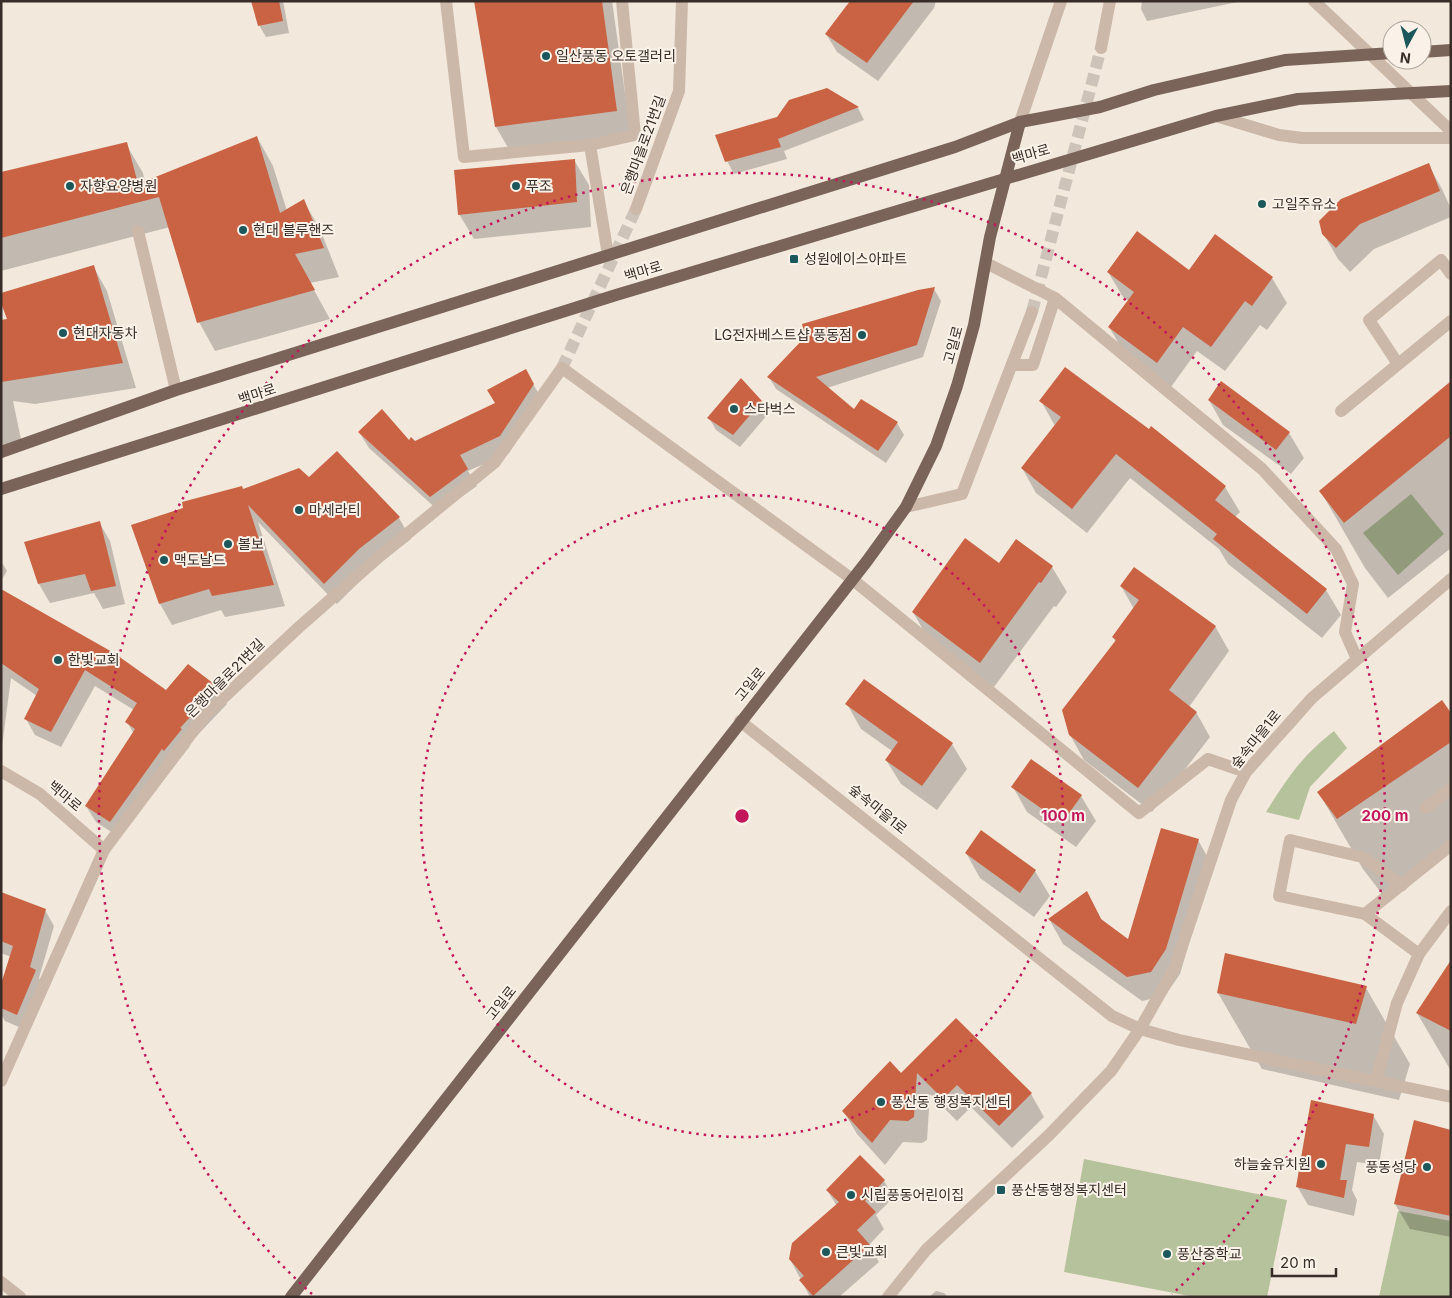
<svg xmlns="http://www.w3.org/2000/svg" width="1452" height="1298" font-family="Inter,'Noto Sans KR',sans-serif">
<rect width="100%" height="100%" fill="#f3e8dc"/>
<g fill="#b6c29c">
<polygon points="1411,494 1444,534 1398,575 1363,533"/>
<path d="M1334 731 1347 748 1310 787 1299 820 1266 812C1288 777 1301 757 1334 731Z"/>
<polygon points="1084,1159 1287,1200 1267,1297 1195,1297 1064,1272"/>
<polygon points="1398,1211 1451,1221 1451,1297 1379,1297"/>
</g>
<g fill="#0003">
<polygon points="253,1 283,1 289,33 266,37 259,25"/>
<polygon points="475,1 612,1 631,136 510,151 496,127"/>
<polygon points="851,1 936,1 934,8 878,81 837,52 826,34"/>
<polygon points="1142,1 1242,1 1147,21 1141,9"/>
<polygon points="827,89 858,108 864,120 784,151 787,159 734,174 727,161 778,118"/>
<polygon points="257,137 273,166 287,211 303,200 320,229 339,277 310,283 330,319 215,351 199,322 170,227 1,271 1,173 126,144 143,173 145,182"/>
<polygon points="574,160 589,185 591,227 474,239 459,214"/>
<polygon points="1428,164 1442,189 1451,209 1451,217 1374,249 1350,272 1338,259 1323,233"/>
<polygon points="1215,236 1272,278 1287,303 1267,330 1260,325 1225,371 1197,351 1171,387 1124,352 1109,327 1129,301 1123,297 1108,272 1190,272"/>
<polygon points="93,266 107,291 136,388 35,404 13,401 22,444 1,449 1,366"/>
<polygon points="934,289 941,301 923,357 827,388 854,411 897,423 904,435 886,463 776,389 769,377 919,291"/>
<polygon points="525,370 543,401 509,453 468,471 477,486 440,512 369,448 359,432 415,442 497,404"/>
<polygon points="1451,383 1451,548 1388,598 1365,568 1321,492"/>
<polygon points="1209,400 1289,433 1304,458 1291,474 1223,425"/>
<polygon points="1041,401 1149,431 1151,428 1225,487 1240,512 1235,517 1326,590 1341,615 1322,638 1228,564 1219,549 1130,478 1087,533 1036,493 1022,468 1055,426"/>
<polygon points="760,402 768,414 740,447 716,430 709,418"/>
<polygon points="337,453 399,518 411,539 371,570 337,604 258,522 285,606 225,617 221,610 172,625 160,604 133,526 243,490 309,479"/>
<polygon points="99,522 110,541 125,604 103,609 94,593 50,603 39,584 26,543"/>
<polygon points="1017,541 1052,567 1067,592 1056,607 1054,606 994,687 927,637 913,612 999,564"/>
<polygon points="1,561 7,571 1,581"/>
<polygon points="1121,586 1215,626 1229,651 1189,707 1196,712 1210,737 1152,812 1084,760 1070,735 1116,643 1113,637 1134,609"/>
<polygon points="1,591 166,692 217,687 227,704 189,744 190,746 119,837 96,822 86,806 134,734 127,722 134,710 95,686 61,747 35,735 26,719 37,696 11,678 1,754"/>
<polygon points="864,680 952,744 967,769 937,810 901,784 886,760 892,751 861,729 847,704"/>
<polygon points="1451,715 1451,848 1382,894 1363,869 1319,793"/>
<polygon points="1013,787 1081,796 1096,821 1076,847 1027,812"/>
<polygon points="981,832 1035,871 1050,896 1034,917 980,878 966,853"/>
<polygon points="1198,840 1212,865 1180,974 1165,996 1142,1001 1063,944 1049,919 1087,893 1103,922 1129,941"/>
<polygon points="1,894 45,910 54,926 39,978 44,987 26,1030 5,1021 1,1014 1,988 11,957 1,953"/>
<polygon points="1451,962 1451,1071 1417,1013"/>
<polygon points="1366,988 1410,1064 1399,1100 1262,1069 1218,993"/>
<polygon points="956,1019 1031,1094 1044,1117 1012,1148 971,1107 957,1121 930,1094 927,1140 922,1143 903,1142 885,1165 857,1134 844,1112 901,1074"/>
<polygon points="1373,1115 1384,1134 1379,1165 1357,1162 1352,1190 1357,1200 1354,1216 1308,1205 1297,1186"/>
<polygon points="1451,1131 1451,1237 1410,1229 1395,1204"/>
<polygon points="860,1157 884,1181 894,1197 876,1215 884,1229 869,1245 879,1262 839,1297 810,1297 790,1259 837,1206 827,1190"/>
<polygon points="936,1291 944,1293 948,1297 929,1297"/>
</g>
<g fill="#c96344">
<polygon points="251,1 279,1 283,21 258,26"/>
<polygon points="474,1 602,1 617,111 495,127"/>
<polygon points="850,1 914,1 867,63 825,34"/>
<polygon points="827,88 859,107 778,139 781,147 725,162 715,135 777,117 789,100"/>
<polygon points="257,136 280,213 304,199 324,248 295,254 315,290 197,323 159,197 1,238 1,172 127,142 138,184"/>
<polygon points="575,159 577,202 458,215 454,170"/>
<polygon points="1429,163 1440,191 1360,224 1336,248 1322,234 1319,221 1341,199"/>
<polygon points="1137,231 1189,270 1215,234 1273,277 1252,306 1245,301 1211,347 1183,327 1157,363 1108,327 1134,292 1107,272"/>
<polygon points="94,265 123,363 1,382 1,320 7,319 1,303 1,293"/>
<polygon points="935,287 917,345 816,377 854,409 861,399 898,422 878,451 767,377 805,337 802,324 918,290"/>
<polygon points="1065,367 1149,429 1151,426 1226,486 1215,500 1327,589 1307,614 1213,539 1217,534 1116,454 1072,509 1021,468 1061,417 1039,401"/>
<polygon points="526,369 534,384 500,436 460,455 468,469 430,497 358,432 382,409 409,440 411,437 415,441 495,403 487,390"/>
<polygon points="741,378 762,401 733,435 707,418"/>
<polygon points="1221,381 1290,432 1276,450 1208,400"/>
<polygon points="1451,381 1451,436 1344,523 1319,491"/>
<polygon points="337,451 400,517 359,549 324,584 248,505 274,585 212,596 209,589 159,604 131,525 183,508 182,502 242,486 243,489 299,468 309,477"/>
<polygon points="100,521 116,586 91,591 85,574 38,584 24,542"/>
<polygon points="965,538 999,563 1016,539 1053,566 1041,583 1039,582 980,663 912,612"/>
<polygon points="1134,567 1216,626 1169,690 1197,712 1138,788 1069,735 1062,710 1116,640 1112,637 1139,600 1120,586"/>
<polygon points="1,589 114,653 166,690 188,664 218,687 180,728 182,729 164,751 162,749 110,822 85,806 135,729 125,722 137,703 85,670 51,732 24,719 39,689 1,663"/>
<polygon points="864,679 953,743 922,786 885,760 898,742 845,704"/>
<polygon points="1442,700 1451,713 1451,742 1337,819 1317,792"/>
<polygon points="1031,759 1082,795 1062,823 1011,787"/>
<polygon points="1161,828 1199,839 1166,949 1151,972 1127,977 1048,919 1087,891 1101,919 1128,939"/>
<polygon points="981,830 1036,870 1020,893 965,853"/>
<polygon points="1,892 46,909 30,967 36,970 17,1015 1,1008 1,984 13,946 1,941"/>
<polygon points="1225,953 1367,986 1356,1024 1217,993"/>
<polygon points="1451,960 1451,1031 1416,1013"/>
<polygon points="956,1018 1032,1093 999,1126 957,1085 943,1099 917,1073 914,1117 908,1121 890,1120 872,1143 842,1111 890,1061 901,1073"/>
<polygon points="1311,1100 1374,1114 1369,1147 1346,1144 1340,1180 1347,1180 1344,1198 1296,1187"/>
<polygon points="1414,1120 1451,1130 1451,1216 1394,1204"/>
<polygon points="860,1155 885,1180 865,1201 876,1212 857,1230 870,1245 813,1296 799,1280 804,1276 789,1259 792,1243 839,1202 826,1190"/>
</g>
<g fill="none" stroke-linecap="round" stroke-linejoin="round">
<g stroke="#cec3b8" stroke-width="12" stroke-dasharray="12 6" stroke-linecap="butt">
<polyline points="1032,312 1101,48"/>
<polyline points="562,368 636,209"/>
</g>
<g stroke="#cbb8a8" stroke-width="12">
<polyline points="446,1 464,157 590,145 635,135 622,1"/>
<polyline points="1314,1 1451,131"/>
<polyline points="1101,48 1110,1"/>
<polyline points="1216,116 1279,135 1302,138 1451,138"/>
<polyline points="1020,122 1061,1"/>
<polyline points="590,145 608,255"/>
<polyline points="636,209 679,91 682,1"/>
<polyline points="138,231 176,390"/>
<polyline points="986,263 1055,298 1262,469 1336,549 1353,584 1345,632 1357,659"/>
<polyline points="1398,364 1369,320 1441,260 1451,274"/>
<polyline points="1012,365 1033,365 1055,298"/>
<polyline points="1341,411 1451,321"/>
<polyline points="906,507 962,494 1032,312"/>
<polyline points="740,721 1112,1016 1140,1029 1179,1040 1451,1097"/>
<polyline points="1,771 40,794 104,850"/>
<polyline points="1426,808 1451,788"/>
<polyline points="1402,885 1362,857 1290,840 1279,896 1365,914 1419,954"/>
<polyline points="1365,914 1451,845"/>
<polyline points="1,1081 104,850 206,714 298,628 380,556 495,462 562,368 852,579 1139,813 1208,759 1246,772"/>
<polyline points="1376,1081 1397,1003 1419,954 1451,911"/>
<polyline points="1,1282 20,1297"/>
<polyline points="888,1297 926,1250 1049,1135 1111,1071 1140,1029 1175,967 1231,800 1246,772 1312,698 1451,579"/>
</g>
<g stroke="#7a6459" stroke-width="12">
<polyline points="1422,52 1451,50"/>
<polyline points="1,452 176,390 955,147 1020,122 1100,107 1154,90 1285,60 1392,53"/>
<polyline points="1,489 616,295 1216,116 1298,99 1451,91"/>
<polyline points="291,1297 867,561 906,507 936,446 957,386 974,325 990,237 1020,122"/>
</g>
</g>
<g fill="none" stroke="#c2185b" stroke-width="2.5" stroke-dasharray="2.5 5">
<circle cx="742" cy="816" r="321"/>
<path d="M312 1294A643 643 0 1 1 1172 1294"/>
</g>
<g fill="#1c585b" stroke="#faf2e9" stroke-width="2">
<circle cx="546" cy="56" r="5"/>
<circle cx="70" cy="186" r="5"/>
<circle cx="516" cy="186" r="5"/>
<circle cx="1262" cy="204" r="5"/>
<circle cx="243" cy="230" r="5"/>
<rect x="789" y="254" width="10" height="10" rx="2.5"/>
<circle cx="63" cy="333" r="5"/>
<circle cx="862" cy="335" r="5"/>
<circle cx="734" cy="409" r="5"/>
<circle cx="299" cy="510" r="5"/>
<circle cx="228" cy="544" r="5"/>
<circle cx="164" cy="560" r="5"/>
<circle cx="58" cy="660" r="5"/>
<circle cx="881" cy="1102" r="5"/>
<circle cx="1321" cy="1164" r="5"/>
<circle cx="1427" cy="1167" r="5"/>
<rect x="996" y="1185" width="10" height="10" rx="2.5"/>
<circle cx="851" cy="1195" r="5"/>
<circle cx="826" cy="1252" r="5"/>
<circle cx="1167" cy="1254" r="5"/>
</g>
<g text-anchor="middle" stroke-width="4" stroke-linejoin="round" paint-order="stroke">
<g font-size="14" fill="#382d28" stroke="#faf2e9" text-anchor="start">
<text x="556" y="61">일산풍동 오토갤러리</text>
<text x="80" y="191">자향요양병원</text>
<text x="526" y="191">푸조</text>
<text x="1272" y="209">고일주유소</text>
<text x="253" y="235">현대 블루핸즈</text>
<text x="804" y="264">성원에이스아파트</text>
<text x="73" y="338">현대자동차</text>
<text x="852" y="340" text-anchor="end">LG전자베스트샵 풍동점</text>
<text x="744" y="414">스타벅스</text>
<text x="309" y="515">마세라티</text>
<text x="238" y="549">볼보</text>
<text x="174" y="565">맥도날드</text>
<text x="68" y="665">한빛교회</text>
<text x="891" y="1107">풍산동 행정복지센터</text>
<text x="1311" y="1169" text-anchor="end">하늘숲유치원</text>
<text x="1417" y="1172" text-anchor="end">풍동성당</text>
<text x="1011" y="1195">풍산동행정복지센터</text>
<text x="861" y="1200">시립풍동어린이집</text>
<text x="836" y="1257">큰빛교회</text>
<text x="1177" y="1259">풍산중학교</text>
</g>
<g font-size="14" fill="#382d28" stroke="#faf2e9">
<text transform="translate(643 145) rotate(-70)" y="5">은행마을로21번길</text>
<text transform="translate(1031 154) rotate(-16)" y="5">백마로</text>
<text transform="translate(643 271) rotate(-17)" y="5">백마로</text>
<text transform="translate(953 345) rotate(-75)" y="5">고일로</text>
<text transform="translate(257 394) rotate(-18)" y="5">백마로</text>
<text transform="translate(225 678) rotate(-45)" y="5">은행마을로21번길</text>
<text transform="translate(750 684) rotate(-51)" y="5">고일로</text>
<text transform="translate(1256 739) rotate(-51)" y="5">숲속마을1로</text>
<text transform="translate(65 796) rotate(40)" y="5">백마로</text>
<text transform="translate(878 809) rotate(39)" y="5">숲속마을1로</text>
<text transform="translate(501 1003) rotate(-52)" y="5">고일로</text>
</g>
</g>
<circle cx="742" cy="816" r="8" fill="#c2185b" stroke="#faf2e9" stroke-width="2.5"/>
<g font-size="15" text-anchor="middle" font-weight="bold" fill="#c2185b" stroke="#faf2e9" stroke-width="4" stroke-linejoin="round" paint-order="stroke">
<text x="1063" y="821">100 m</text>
<text x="1385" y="821">200 m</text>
</g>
<rect width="1452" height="1298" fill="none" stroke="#382d28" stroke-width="5"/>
<g transform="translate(1407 45) rotate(187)"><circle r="24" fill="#faf2e9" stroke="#aca39c"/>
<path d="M0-4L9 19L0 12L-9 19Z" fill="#1c585b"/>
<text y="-8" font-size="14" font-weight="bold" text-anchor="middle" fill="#382d28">N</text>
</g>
<path d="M1272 1268v8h64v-8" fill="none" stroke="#382d28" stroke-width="2.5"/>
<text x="1280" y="1268" font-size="15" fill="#382d28" stroke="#faf2e9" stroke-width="4" paint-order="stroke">20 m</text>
</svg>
